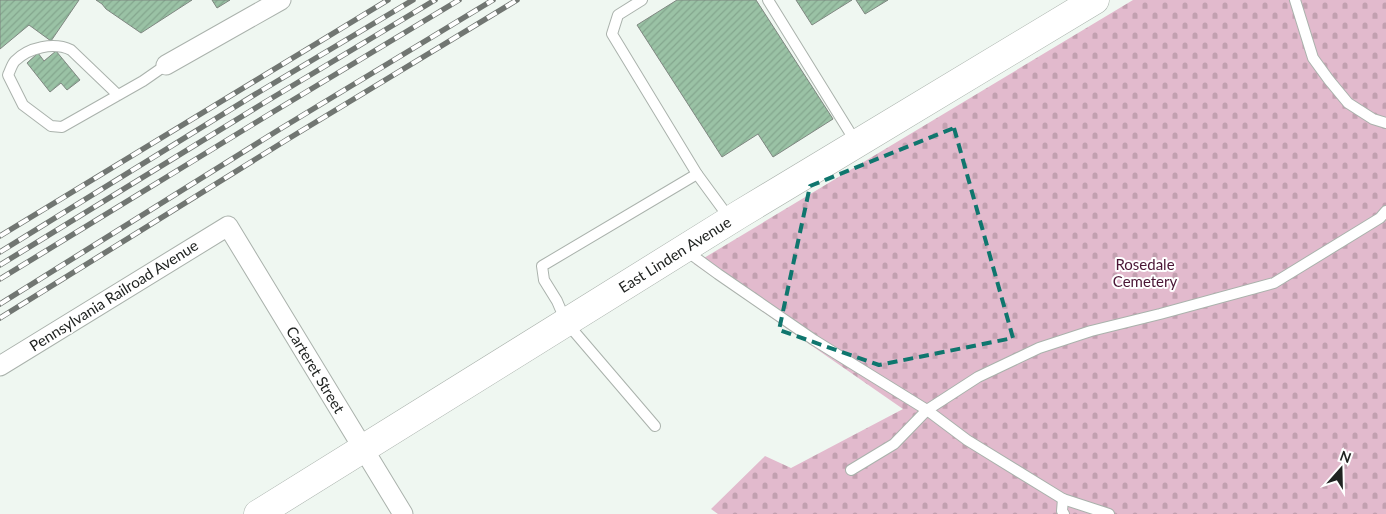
<svg xmlns="http://www.w3.org/2000/svg" width="1386" height="514" font-family="Lato,sans-serif">
<defs>
<pattern id="cemetery-stones" width="16" height="16" patternUnits="userSpaceOnUse" patternTransform="scale(1.25)"><rect width="16" height="16" fill="#e2bacd"/><path d="M2 7V4a2 2 0 0 1 4 0v3zM10 15v-3a2 2 0 0 1 4 0v3z" fill="#c2a0b0"/></pattern>
<pattern id="building-hatch" width="6" height="6" patternUnits="userSpaceOnUse" patternTransform="scale(1.25)"><rect width="6" height="6" fill="#9ac2a5"/><path d="M-1 1l2-2M0 6l6-6M5 7l2-2" fill="none" stroke="#84a68e"/></pattern>
</defs>
<rect width="100%" height="100%" fill="#eff7f1"/>
<polygon fill="url(#cemetery-stones)" points="1133,0 1386,0 1386,514 718,514 711,509 765,456 791,468 903,409 694,264"/>
<g fill="url(#building-hatch)" stroke="#7f8781">
<polygon points="0,0 79,0 51,41 29,25 0,49"/>
<polygon points="96,0 192,0 141,33 106,9 102,4"/>
<polygon points="212,0 230,0 217,8"/>
<polygon points="677,0 756,0 833,119 773,157 758,134 722,157 637,25"/>
<polygon points="796,0 852,0 812,25"/>
<polygon points="856,0 888,0 865,14"/>
<polygon points="56,51 80,80 67,90 61,83 50,92 27,63 38,53 44,61"/>
</g>
<g fill="none" stroke-linecap="round" stroke-linejoin="round">
<g stroke="#aab2ac" stroke-width="12">
<g id="lane">
<polyline points="642,0 618,15 612,34 697,174 730,219"/>
<polyline points="768,0 857,144"/>
<polyline points="1295,0 1313,58 1329,80 1348,103 1373,119 1386,123"/>
<path d="M118 95 71 50C54 42 29 47 15 61 12 64 10 71 8 75L23 105 51 126 62 127 143 81 166 65"/>
<polyline points="685,250 718,274 814,340 927,410 967,440 1063,499 1109,514"/>
<polyline points="655,426 566,322 557,301 544,280 542,266 697,174"/>
<polyline points="851,470 894,444 927,410 978,377 1039,348 1091,331 1160,314 1274,283 1380,218 1386,211"/>
<polyline points="1063,499 1062,511 1064,514"/>
</g>
</g>
<g stroke="#aab2ac" stroke-width="21">
<g id="street">
<polyline points="166,65 281,0"/>
<polyline points="0,366 228,226 403,514"/>
</g>
</g>
<g stroke="#aab2ac" stroke-width="29">
<polyline id="secondary" points="258,514 740,214 1095,0"/>
</g>
<use href="#lane" stroke="#fff" stroke-width="10"/>
<use href="#street" stroke="#fff" stroke-width="19"/>
<use href="#secondary" stroke="#fff" stroke-width="28"/>
<g stroke="#717672" stroke-width="5.5">
<g id="rail">
<polyline points="0,236 388,0"/>
<polyline points="0,252 259,92 413,0"/>
<polyline points="0,265 262,104 435,0"/>
<polyline points="0,279 273,112 459,0"/>
<polyline points="0,304 280,129 493,0"/>
<polyline points="0,318 288,139 517,0"/>
</g>
</g>
<use href="#rail" stroke="#fff" stroke-width="4" stroke-dasharray="11" stroke-linecap="butt"/>
</g>
<path fill="none" stroke="#0f766e" stroke-width="4" stroke-dasharray="10 6" stroke-linejoin="round" d="M954 128 1013 338 879 365 779 330 810 186Z"/>
<g text-anchor="middle" stroke-width="4" stroke-linejoin="round" paint-order="stroke">
<g font-size="15" fill="#202321" stroke="#fff">
<text transform="translate(675 255) rotate(-32)" y="5">East Linden Avenue</text>
<text transform="translate(114 296) rotate(-32)" y="5">Pennsylvania Railroad Avenue</text>
<text transform="translate(315 370) rotate(59)" y="5">Carteret Street</text>
</g>
<g font-size="15" fill="#4a1635" stroke="#fff">
<text x="1145" y="270">Rosedale<tspan x="1145" dy="17">Cemetery</tspan></text>
</g>
</g>
<g transform="translate(1341 469) rotate(20)" stroke="#ffffff" stroke-width="4" paint-order="stroke">
<path d="M0-4L9 19L0 12L-9 19Z" fill="#202321"/>
<text y="-8" font-size="14" font-weight="bold" text-anchor="middle" fill="#202321">N</text>
</g>
</svg>
